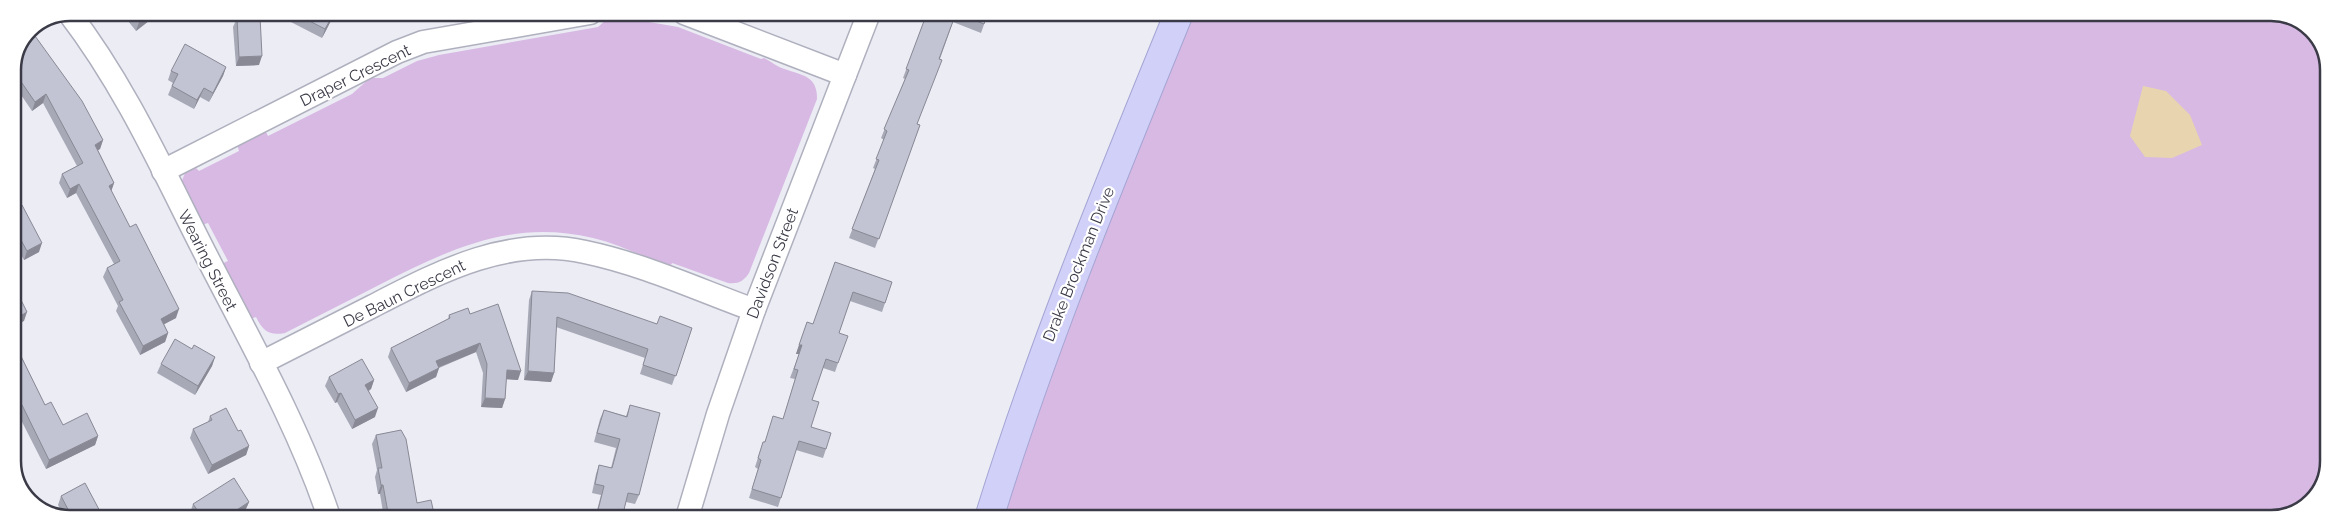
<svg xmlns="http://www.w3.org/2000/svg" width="2341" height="531" font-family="Raleway,sans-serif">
<rect width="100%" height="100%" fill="#ebecf4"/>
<g fill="#d7b9e3">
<polygon points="1176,13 2282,14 2314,32 2328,66 2327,472 2306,506 2271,518 989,518"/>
<path d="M626 18 678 27 761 59 764 58C768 60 771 62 774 64 792 76 818 70 817 99L749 273C743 282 738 284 728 283L672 263 671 265C643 258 620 244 593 238 511 219 450 249 379 285 348 301 316 317 285 333 269 336 263 331 256 317L247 320 216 266 228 261 208 223 202 225 181 183 185 173 195 167 199 171 239 151 237 144 263 131 266 132 268 136 352 94 370 78H383L417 61 439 55 598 27 607 19Z"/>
</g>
<polygon fill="#e8d5af" points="2143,86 2166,91 2190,115 2202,145 2172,158 2145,157 2130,136"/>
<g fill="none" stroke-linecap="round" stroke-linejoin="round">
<g stroke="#afb0be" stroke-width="25">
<g id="minor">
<path d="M69 13C126 87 164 173 207 257 250 341 299 427 329 517"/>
<polyline points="684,13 845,75"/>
<polyline points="163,171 397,52 423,42 590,13"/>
<path d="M261 363C298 344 336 325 373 306 439 272 508 235 585 252 643 264 699 290 754 310"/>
<polyline points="687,518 718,414 754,310 869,13"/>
</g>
</g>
<g stroke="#a5a5d4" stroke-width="30">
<path id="secondary" d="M989 518C1042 346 1111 180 1179 13"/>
</g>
<use href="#minor" stroke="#fff" stroke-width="22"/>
<use href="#secondary" stroke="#d1d0f9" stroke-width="28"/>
</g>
<g fill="#a7a9b6">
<polygon points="126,13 159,13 136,31 124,16"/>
<polygon points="289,13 335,13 322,38 287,20"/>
<polygon points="812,13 819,13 818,16"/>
<polygon points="927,13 988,13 981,33 953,22 917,124 920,125 875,248 849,238 875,169 873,168 884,140 881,138 905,79 903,78"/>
<polygon points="237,18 259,65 236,66 233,27"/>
<polygon points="30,29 103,140 100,149 98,150 114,183 111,191 176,318 164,324 168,333 165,342 140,355 116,311 118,306 103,277 107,268 114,264 76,193 67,198 59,183 62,174 77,166 43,103 32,111 13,83 12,70"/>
<polygon points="226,67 223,76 209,102 200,97 194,109 168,95 173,83 168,80 171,71"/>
<polygon points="13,210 39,252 24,260 13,240"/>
<polygon points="835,262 892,282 882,312 850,301 839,333 838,363 835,372 823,368 812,400 811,427 826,449 823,458 796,450 778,507 749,498 758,469 755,467 763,442 764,442 783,419 795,379 790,378 799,354 796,354 807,322 813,324"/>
<polygon points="532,291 657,324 692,328 672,385 640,374 645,358 556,327 554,373 551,382 524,380 529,300"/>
<polygon points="470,314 518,380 506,379 505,399 502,408 481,407 483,373 476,352 439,368 436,377 406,392 388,357 391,348 448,319 449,315"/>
<polygon points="13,340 45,405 63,425 98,436 95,445 46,469 18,414 13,417"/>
<polygon points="192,349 215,357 212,366 195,395 157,373 161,364"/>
<polygon points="329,377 374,380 371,389 369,391 375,417 352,429 337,402 335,403 325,386"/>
<polygon points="630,405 639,495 635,504 626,502 622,518 595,518 601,495 592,493 596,474 599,465 611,468 616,448 594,442 600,419 604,410 626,416"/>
<polygon points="210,416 238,431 249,446 246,455 208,474 190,438 193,429 208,422"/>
<polygon points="376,435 417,503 435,518 384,518 380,494 378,494 375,477 377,470 372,444"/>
<polygon points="61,496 103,517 64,517 58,505"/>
<polygon points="249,502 245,511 235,517 193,517 190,513 193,504"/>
</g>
<g fill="#888994">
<polygon points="151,13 159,13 136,31 139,22"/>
<polygon points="334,13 335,13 322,38 325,29"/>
<polygon points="262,56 259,65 236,66 239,57"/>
<polygon points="226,67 223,76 209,102 213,93"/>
<polygon points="204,88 200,97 194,109 197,100"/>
<polygon points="46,94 43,103 32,111 35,102"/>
<polygon points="103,140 100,149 91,154 95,145"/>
<polygon points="114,183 111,192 109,186"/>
<polygon points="79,184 76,193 67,198 70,189"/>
<polygon points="16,231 13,240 13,233"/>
<polygon points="42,243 39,252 24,260 27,251"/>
<polygon points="179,309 176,318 157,328 161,319"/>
<polygon points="27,312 24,321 13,327 13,320"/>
<polygon points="168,333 165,342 140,355 143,346"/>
<polygon points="480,343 476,352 432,370 436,361"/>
<polygon points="799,345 802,345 799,354 796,354"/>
<polygon points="215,357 212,366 195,395 198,386"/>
<polygon points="439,368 436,377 406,392 409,383"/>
<polygon points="507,370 521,371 518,380 503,379"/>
<polygon points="528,371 554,373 551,382 524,380"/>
<polygon points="374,380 371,389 362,394 365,385"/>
<polygon points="341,393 337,402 335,403 338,394"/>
<polygon points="485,398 505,399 502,408 481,407"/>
<polygon points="22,405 18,414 13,417 16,408"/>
<polygon points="378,408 375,417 352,429 355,420"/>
<polygon points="98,436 95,445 46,469 49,460"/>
<polygon points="249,446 246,455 208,474 212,465"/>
<polygon points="381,485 383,485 380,494 378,494"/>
<polygon points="249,502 245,511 235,517 230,517 232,513"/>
</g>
<g fill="#c2c4d4" stroke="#888994">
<polygon points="132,13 151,13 139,22"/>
<polygon points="294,13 334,13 325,29"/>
<polygon points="927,13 988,13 984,24 956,13 939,59 942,60 917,124 920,125 879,239 852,229 879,160 876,159 887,131 884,129 909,70 906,69"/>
<polygon points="260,16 262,56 239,57 237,18"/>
<polygon points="30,29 82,101 103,140 95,145 114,183 109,186 130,227 136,224 179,309 161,319 168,333 143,346 119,302 123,300 107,268 120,261 79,184 70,189 62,174 83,163 46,94 35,102 13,70"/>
<polygon points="185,44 226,67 213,93 204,88 197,100 172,86 178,74 171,71"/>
<polygon points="22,205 42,243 27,251 16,231 13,233 13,210"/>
<polygon points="835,262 892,282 885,303 853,292 839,333 848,336 838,363 826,359 812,400 819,402 811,427 831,433 826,449 799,441 781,498 752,489 761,460 758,458 763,442 765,442 773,416 783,419 798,370 794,369 802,345 799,345 807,322 813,324"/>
<polygon points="15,288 27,312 13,320 13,289"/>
<polygon points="532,291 568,293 657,324 660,316 692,328 676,376 643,365 648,349 557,317 554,373 528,371"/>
<polygon points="498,304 521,371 507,370 505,399 485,398 487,364 480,343 436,361 439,368 409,383 391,348 450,318 449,315 468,308 470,314"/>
<polygon points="175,339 192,349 194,345 215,357 198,386 161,364"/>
<polygon points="13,340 45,405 51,402 63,425 87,413 98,436 49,460 22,405 16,408 13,403"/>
<polygon points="362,359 374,380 365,385 378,408 355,420 341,393 338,394 329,377"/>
<polygon points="630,405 660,413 639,495 628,493 622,518 596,518 604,486 595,484 599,465 612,468 620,439 597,433 604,410 627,417"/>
<polygon points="226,408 238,431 241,430 249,446 212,465 193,429 212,420 210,416"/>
<polygon points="401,430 406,439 417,503 431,500 435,518 389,518 383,485 381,485 378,468 382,468 376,435"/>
<polygon points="234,478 249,502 232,513 234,515 230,517 202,517 193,504"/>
<polygon points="85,483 103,517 72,517 61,496"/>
</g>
<g text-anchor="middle" stroke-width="4.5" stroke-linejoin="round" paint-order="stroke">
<g font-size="16" fill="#3a3b47" stroke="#fff">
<text transform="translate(355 75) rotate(-26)" y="6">Draper Crescent</text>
<text transform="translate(208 260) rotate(63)" y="6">Wearing Street</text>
<text transform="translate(772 263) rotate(-69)" y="6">Davidson Street</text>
<text transform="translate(1078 264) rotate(-68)" y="6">Drake Brockman Drive</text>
<text transform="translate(404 293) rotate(-26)" y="6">De Baun Crescent</text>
</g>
</g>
<path d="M0 0H2341V531H0ZM70 21H2271A49 49 0 0 1 2320 70V461A49 49 0 0 1 2271 510H70A49 49 0 0 1 21 461V70A49 49 0 0 1 70 21Z" fill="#fff" fill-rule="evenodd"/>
<path fill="none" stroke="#3a3b47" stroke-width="2.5" d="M70 21H2271A49 49 0 0 1 2320 70V461A49 49 0 0 1 2271 510H70A49 49 0 0 1 21 461V70A49 49 0 0 1 70 21Z"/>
</svg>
